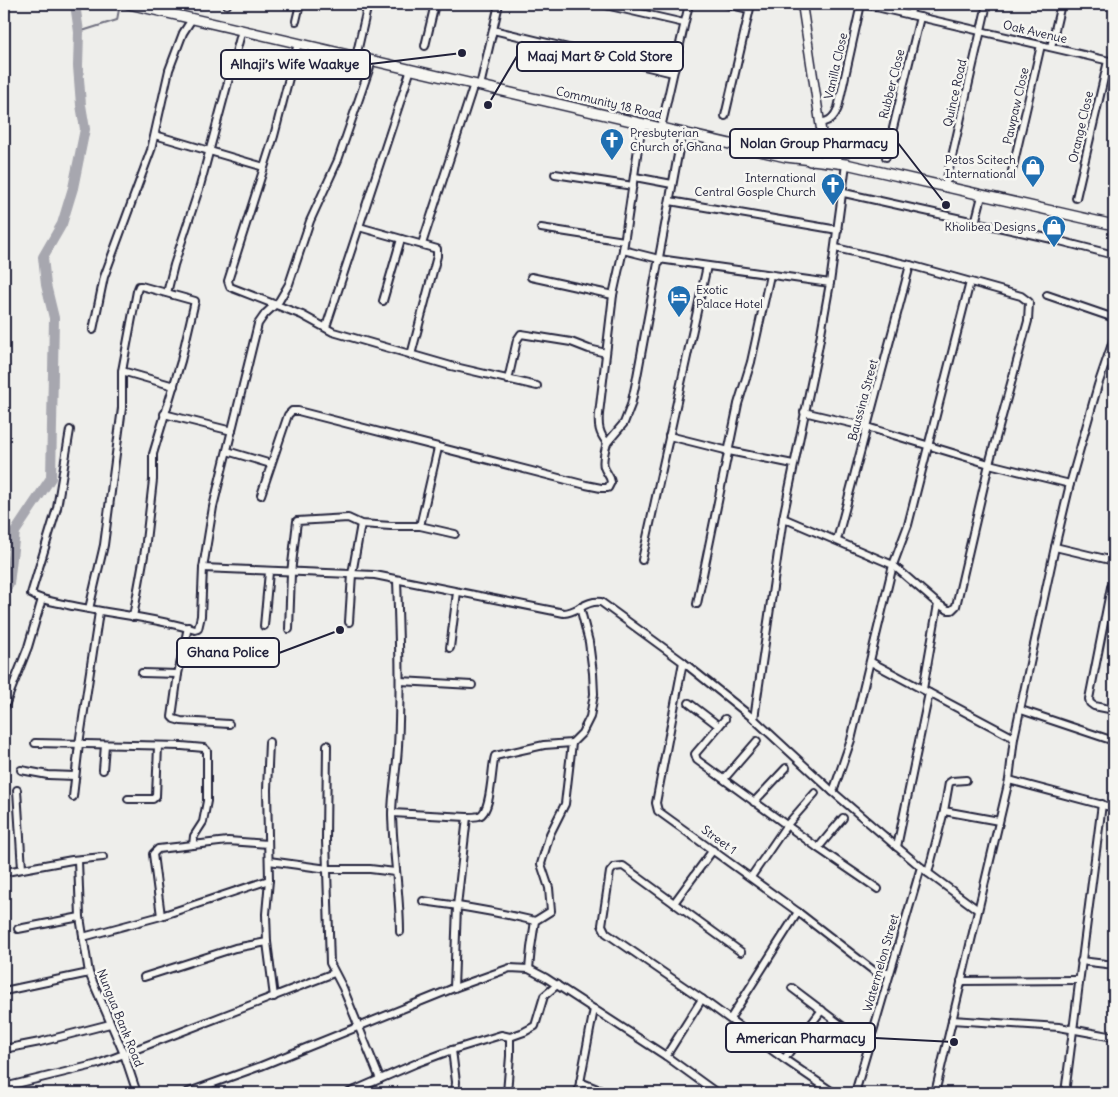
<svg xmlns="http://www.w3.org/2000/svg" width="1118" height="1097" font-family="Delius,sans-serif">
<rect width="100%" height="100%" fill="#eeeeeb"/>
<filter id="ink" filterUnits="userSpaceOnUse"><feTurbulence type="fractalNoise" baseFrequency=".02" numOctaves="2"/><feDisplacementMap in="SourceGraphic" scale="10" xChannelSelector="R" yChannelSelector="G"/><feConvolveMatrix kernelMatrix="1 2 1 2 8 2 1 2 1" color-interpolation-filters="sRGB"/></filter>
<g filter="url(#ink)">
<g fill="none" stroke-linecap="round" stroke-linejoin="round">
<polyline stroke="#727281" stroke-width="2" points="79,32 117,20 120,4"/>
<polyline stroke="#a7a7af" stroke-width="10" points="4,591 9,584 15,532 51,478 54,318 46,285 43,257 62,224 73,188 85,129 81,105 78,66 79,32 75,4"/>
<g stroke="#22223b" stroke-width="10">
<g id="minor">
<polyline points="601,4 684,23"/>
<polyline points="727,4 749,9"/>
<polyline points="863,4 1114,62"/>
<polyline points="227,5 227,4"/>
<polyline points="910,15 912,4"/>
<polyline points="296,21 300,4"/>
<polyline points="493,30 673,73"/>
<polyline points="298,43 274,136 228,281 230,287 302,315 333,332 347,336 451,366 537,386"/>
<polyline points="425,46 435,4"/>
<polyline points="1051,47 1061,4"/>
<polyline points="356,57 368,4"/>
<polyline points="480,86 499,4"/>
<polyline points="725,116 751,4"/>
<path d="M820 123C830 121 834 118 838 108L861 4"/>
<polyline points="661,128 689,4"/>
<polyline points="155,135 264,167"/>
<polyline points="886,157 920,17"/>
<polyline points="1012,171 1041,45"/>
<polyline points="555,174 633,186"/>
<polyline points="635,177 672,184"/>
<polyline points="945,187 987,4"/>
<polyline points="844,193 1052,239 1114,255"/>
<polyline points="1076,198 1108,61"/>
<polyline points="670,201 838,230"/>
<polyline points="975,223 982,196"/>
<polyline points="359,227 437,249 437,256 411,355"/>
<polyline points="541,228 624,241"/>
<polyline points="1052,239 1059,213"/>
<polyline points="422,244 474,84"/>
<polyline points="623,250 659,259 830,283"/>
<polyline points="531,277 613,295"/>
<polyline points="167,293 174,265 200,186 242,30"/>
<polyline points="1047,295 1114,318"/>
<polyline points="383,301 401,239"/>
<polyline points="326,327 411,69"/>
<polyline points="93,330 104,277 151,150 169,70 183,33 192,19"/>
<polyline points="122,371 174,386"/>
<polyline points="508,380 517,340 521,334 571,342 589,349 606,353"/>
<polyline points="804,412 867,427 989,464 1070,484"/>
<polyline points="164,414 232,431"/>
<path d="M70 430 57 508 31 594C42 601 56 602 68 605 110 614 154 617 195 630L198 629 201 616 203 568 213 507 258 324 265 314 279 301 289 284 310 221 338 160 372 61"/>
<polyline points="669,436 729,451 793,464"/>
<polyline points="607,443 624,423 631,405 636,382 682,133"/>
<polyline points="227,451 271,464"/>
<path d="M261 495 288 415 292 411H298L586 485 601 488H608L611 482C610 475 606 473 604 467 602 460 605 450 607 443 599 433 598 426 599 414L613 295 623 250 639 142 643 124"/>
<polyline points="783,518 893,565 938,604 948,610 952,610 956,606 989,464 1028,321 1029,302 1021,296 910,265 836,248"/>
<polyline points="420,526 438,448"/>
<polyline points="837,540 910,265"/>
<polyline points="1055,547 1114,561"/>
<polyline points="642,560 707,266"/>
<path d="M203 568 375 575 564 613C578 612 586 600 601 602L683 662 754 719 833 792 897 847 928 873 978 910"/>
<path d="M397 580C399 635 401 691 398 747 397 769 392 792 392 815 393 854 400 893 400 932"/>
<polyline points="1111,587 1089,699 1090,703 1094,706 1114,710"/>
<polyline points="697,604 738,404 751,362 770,275"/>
<polyline points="89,609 104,545 122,408 122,371 137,291 139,286 141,286 195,301 181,361 153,454 153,480 145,550 133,617"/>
<polyline points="349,622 352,574 361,524"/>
<polyline points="264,626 269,572"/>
<polyline points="188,627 178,674 172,717 174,719 181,721 229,724"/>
<polyline points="289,629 291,573 297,521 348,518 361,524 391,526 420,526 455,534"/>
<polyline points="450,648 457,592"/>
<polyline points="683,662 656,803 658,811 798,912 874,971 889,973"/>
<polyline points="871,662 1014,738"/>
<polyline points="142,673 178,674"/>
<polyline points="400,681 472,685"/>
<polyline points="923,689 938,604"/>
<polyline points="689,703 719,726"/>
<polyline points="4,708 28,647 42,599"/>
<polyline points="1021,710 1114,741"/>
<polyline points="725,719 695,754 697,760 818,848 878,889"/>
<polyline points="754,719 783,518 818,350 830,283 846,164"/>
<polyline points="269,742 267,790 269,880 266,914 267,942 274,997"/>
<polyline points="35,743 182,746 204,748 207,751 207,801 203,822 194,836 193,845"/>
<polyline points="327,745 326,840 330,963 343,988 380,1079"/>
<polyline points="21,770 48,775 75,776"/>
<polyline points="103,770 105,745"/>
<polyline points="724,779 757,741"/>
<polyline points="966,780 952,781 949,783 944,811 999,821"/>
<polyline points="1009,780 1114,808"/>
<polyline points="17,790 22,869"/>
<polyline points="833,792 851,740 893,565 908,525 970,282"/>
<polyline points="73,797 79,744 99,612"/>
<polyline points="128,799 153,799 156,796 158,746"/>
<polyline points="754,802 786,768"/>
<path d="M392 813 467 817C470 817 475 817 479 816 492 812 491 768 495 756L544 745 572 743"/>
<polyline points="897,847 929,693"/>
<polyline points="818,848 843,818"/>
<polyline points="78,860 80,917 89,973 124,1054 137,1093"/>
<polyline points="269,861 328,869 370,869 395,872"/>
<polyline points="6,872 72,860 103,857"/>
<polyline points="928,873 944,811"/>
<polyline points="751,877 786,826 815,793"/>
<path d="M423 901C461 906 498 912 535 921"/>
<polyline points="674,903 713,850"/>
<polyline points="161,916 153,854 158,849 228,841 268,844"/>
<polyline points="18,929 80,917"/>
<polyline points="83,937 161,916 269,880"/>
<polyline points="741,952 623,866 614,867 610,872 602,925 606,933 702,999 784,1059 834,1093"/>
<polyline points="1081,961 1114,965"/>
<polyline points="529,969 531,948 535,921 551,911 549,888 541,864 550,834 565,804 572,743 582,733 590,717 594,694 593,673 589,642 580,607"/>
<polyline points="144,977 235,948 267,942"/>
<polyline points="961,981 1079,980"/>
<polyline points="454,988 457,906 467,817"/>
<polyline points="792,988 845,1028"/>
<polyline points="4,991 89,973"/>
<polyline points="730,1019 798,912"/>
<polyline points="952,1020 1059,1027 1114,1037"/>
<polyline points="4,1049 40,1042 110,1024"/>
<polyline points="452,1050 456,1082 455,1093"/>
<polyline points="666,1056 702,999"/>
<polyline points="784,1059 822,1010"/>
<polyline points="580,1082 607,1093"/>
<polyline points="4,1087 98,1064 334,973"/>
<polyline points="186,1093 261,1066 454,988 510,968 529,969 546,978 666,1056 717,1093"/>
<polyline points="348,1093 417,1063 452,1050 501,1035 510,1037 524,1032 535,1026 544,996 557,985"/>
<polyline points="507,1093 510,1056 510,1037"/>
<polyline points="578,1093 594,1009"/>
<polyline points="855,1093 921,867"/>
<polyline points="935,1093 1009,780 1014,738 1055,547 1070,484 1098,385 1114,338"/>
<polyline points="1065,1093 1102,804"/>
</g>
</g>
<g stroke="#22223b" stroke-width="11">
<polyline id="tertiary" points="802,4 826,162"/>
</g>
<g stroke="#22223b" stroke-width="12">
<g id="secondary">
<polyline points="129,4 786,157 846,164 1114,225"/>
<polyline points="822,140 839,163"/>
<polyline points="810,161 817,151 822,140"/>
</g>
</g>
<use href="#minor" stroke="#f6f6f2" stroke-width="6"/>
<use href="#tertiary" stroke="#f6f6f2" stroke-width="8"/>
<use href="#secondary" stroke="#f6f6f2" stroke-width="9"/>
</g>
</g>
<defs>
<g id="church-pin" transform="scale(1.25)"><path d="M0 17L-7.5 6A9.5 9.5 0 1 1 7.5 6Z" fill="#1f6fb2" stroke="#f6f6f2"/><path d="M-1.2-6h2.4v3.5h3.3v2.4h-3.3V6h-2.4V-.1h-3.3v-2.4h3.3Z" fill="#fff"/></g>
<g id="shop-pin" transform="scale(1.25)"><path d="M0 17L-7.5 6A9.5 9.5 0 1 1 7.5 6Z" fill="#1f6fb2" stroke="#f6f6f2"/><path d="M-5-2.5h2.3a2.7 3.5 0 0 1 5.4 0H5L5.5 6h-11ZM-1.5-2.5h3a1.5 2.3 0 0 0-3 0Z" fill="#fff"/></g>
<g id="hotel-pin" transform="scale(1.25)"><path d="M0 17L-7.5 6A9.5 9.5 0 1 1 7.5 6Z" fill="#1f6fb2" stroke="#f6f6f2"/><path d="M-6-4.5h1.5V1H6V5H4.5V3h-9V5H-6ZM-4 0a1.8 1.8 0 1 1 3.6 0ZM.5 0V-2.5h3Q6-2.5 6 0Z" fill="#fff"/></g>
</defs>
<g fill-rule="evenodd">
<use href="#church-pin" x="612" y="140"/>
<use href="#shop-pin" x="1033" y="167"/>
<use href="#church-pin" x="833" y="185"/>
<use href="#shop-pin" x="1054" y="227"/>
<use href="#hotel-pin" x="679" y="297"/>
</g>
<g text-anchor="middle" stroke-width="5" stroke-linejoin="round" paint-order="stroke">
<g font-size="12" fill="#22223b" stroke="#f6f6f2">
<text transform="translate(1035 32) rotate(13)" y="4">Oak Avenue</text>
<text transform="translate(836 66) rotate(-77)" y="4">Vanilla Close</text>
<text transform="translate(892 84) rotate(-76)" y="4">Rubber Close</text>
<text transform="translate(955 93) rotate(-77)" y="4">Quince Road</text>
<text transform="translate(609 103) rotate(13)" y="4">Community 18 Road</text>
<text transform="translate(1016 106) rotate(-77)" y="4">Pawpaw Close</text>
<text transform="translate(1081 127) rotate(-77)" y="4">Orange Close</text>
<text transform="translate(863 400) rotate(-75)" y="4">Baussina Street</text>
<text transform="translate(719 840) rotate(36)" y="4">Street 1</text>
<text transform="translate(881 963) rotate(-74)" y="4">Watermelon Street</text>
<text transform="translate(120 1018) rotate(68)" y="4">Nungua Bank Road</text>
</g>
<g font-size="12" fill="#22223b" stroke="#f6f6f2" text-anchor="end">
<text x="630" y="137" text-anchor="start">Presbyterian<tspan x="630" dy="14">Church of Ghana</tspan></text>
<text x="1016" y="164">Petos Scitech<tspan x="1016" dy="14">International</tspan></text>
<text x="816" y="182">International<tspan x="816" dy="14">Central Gosple Church</tspan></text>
<text x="1036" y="231">Kholibea Designs</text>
<text x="696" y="294" text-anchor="start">Exotic<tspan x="696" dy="14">Palace Hotel</tspan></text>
</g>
</g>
<path fill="none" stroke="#22223b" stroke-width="2" d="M488 105L517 56M462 53L370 64M946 205L898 143M340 630L279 653M954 1042L875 1038"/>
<g fill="#22223b" stroke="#f6f6f2" stroke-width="2">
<circle cx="488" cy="105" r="5"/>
<circle cx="462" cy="53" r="5"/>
<circle cx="946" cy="205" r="5"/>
<circle cx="340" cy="630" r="5"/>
<circle cx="954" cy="1042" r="5"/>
</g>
<g fill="#f6f6f2" stroke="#22223b" stroke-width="2">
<rect x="517" y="42" width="166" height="29" rx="5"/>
<rect x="221" y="50" width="149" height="29" rx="5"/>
<rect x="730" y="129" width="168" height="29" rx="5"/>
<rect x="177" y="638" width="102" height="29" rx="5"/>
<rect x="726" y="1023" width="149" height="29" rx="5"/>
</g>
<g font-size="14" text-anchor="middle" font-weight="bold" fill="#22223b">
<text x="600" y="61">Maaj Mart &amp; Cold Store</text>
<text x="295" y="69">Alhaji’s Wife Waakye</text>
<text x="814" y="148">Nolan Group Pharmacy</text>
<text x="228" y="657">Ghana Police</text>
<text x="801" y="1043">American Pharmacy</text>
</g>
<rect width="1118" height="1097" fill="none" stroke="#f6f6f2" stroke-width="20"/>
<rect x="10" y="10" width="1098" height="1077" fill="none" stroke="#22223b" stroke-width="2" filter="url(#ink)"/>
</svg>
